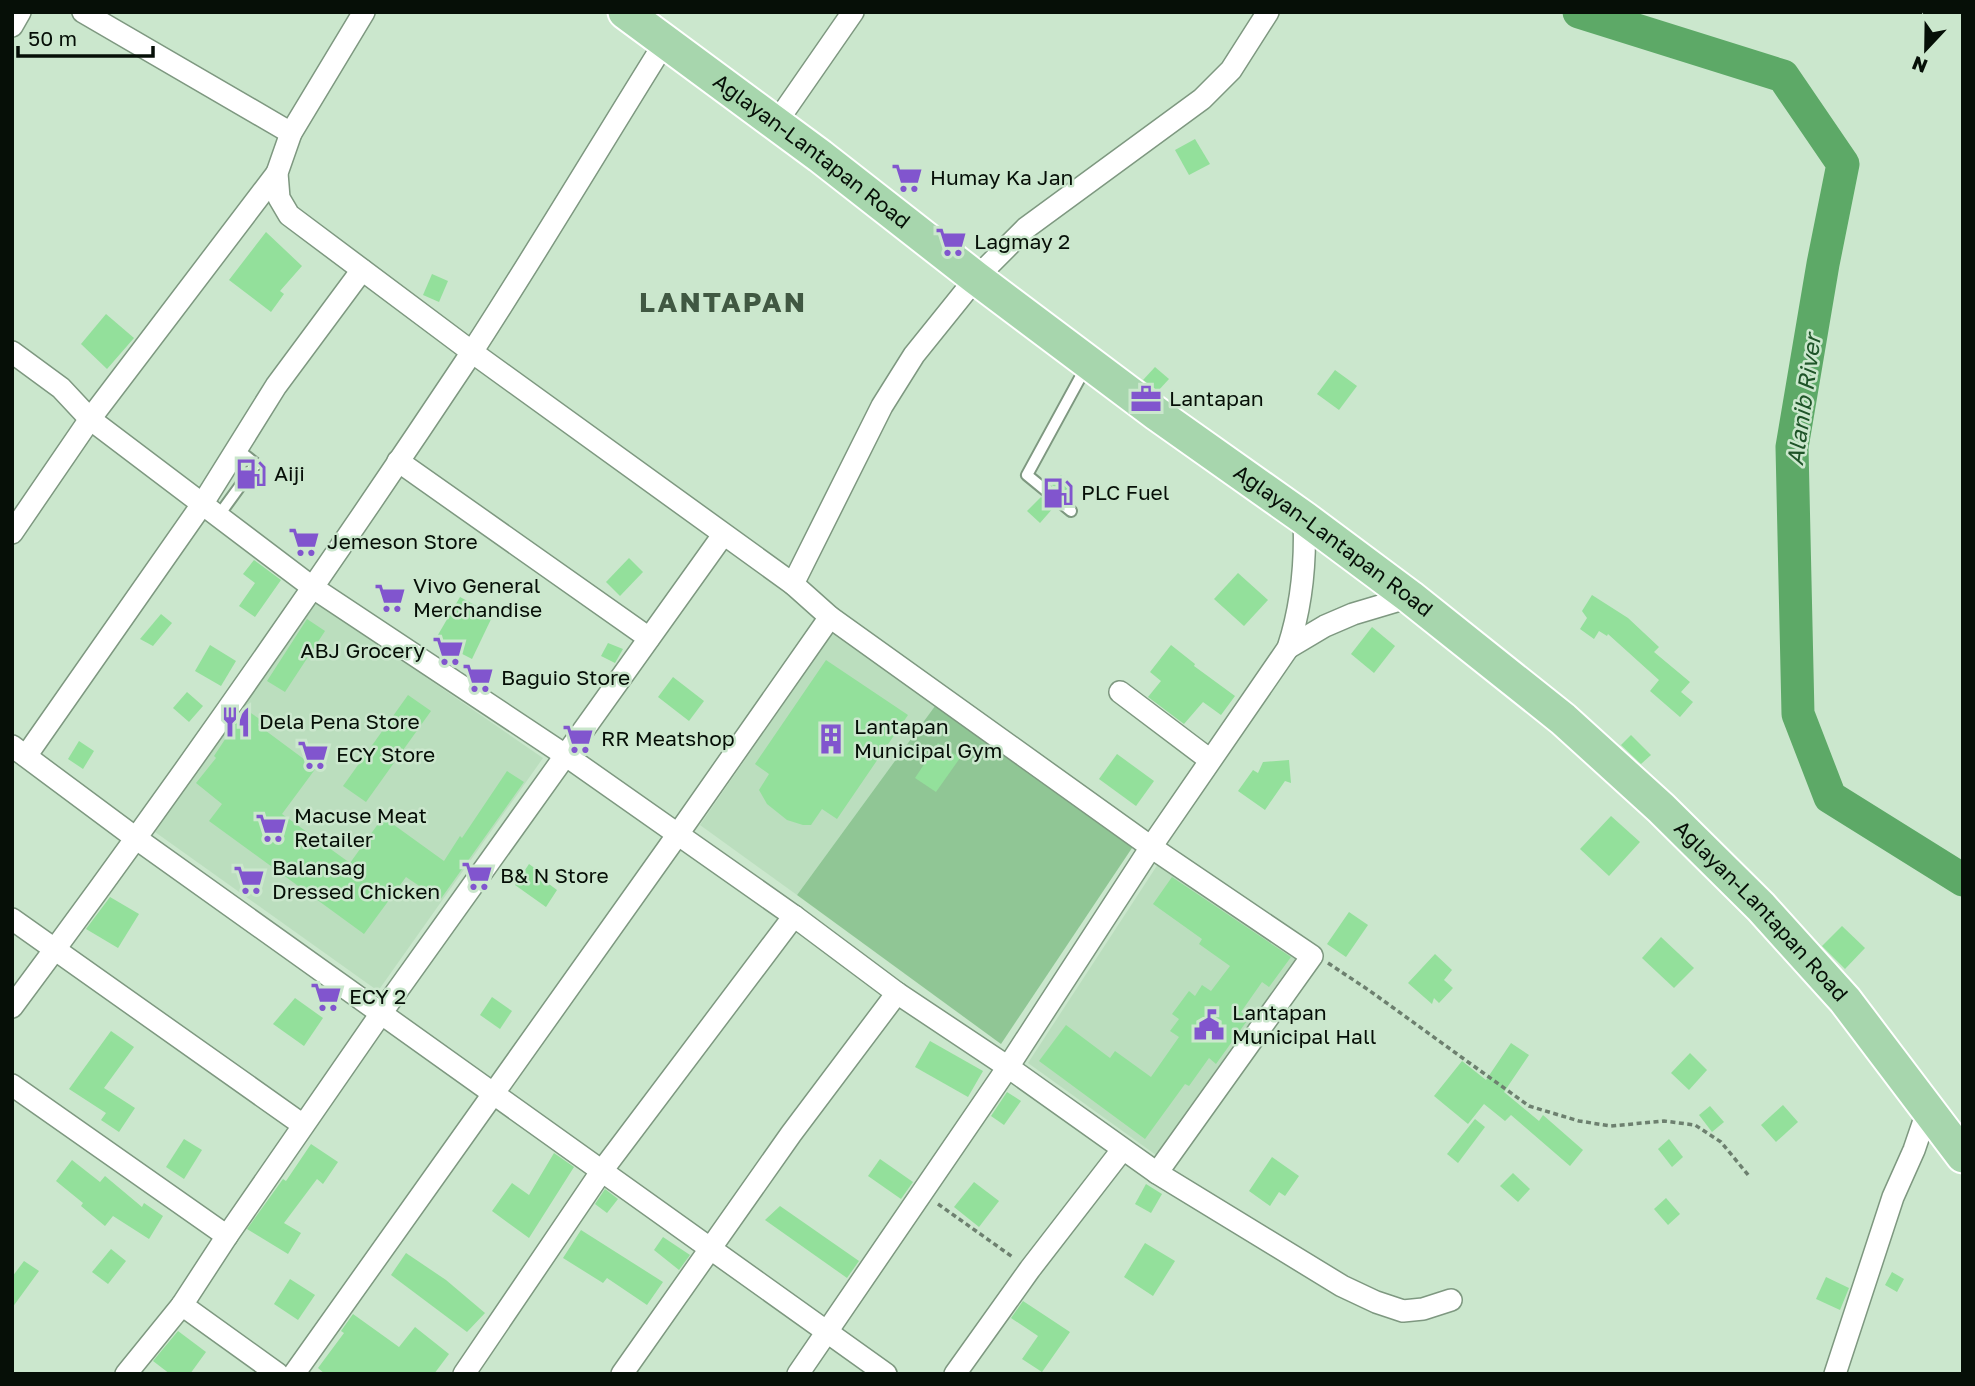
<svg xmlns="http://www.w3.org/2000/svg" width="1975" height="1386" font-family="'Golos Text',sans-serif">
<rect width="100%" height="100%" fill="#cbe7cd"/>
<g fill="#bbdebe">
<polygon points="315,601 543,758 378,991 155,832"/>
<polygon points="833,632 935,706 797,895 700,825"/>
<polygon points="1160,861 1298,955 1156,1155 1028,1063"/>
</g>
<polygon fill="#90c695" points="935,706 1134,845 1001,1044 797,895"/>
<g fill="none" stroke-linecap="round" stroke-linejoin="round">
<polyline stroke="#5da967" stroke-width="33" points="1579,12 1783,76 1843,164 1823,264 1792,447 1798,714 1830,797 1963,880"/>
</g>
<g fill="#93e09b">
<polygon points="1195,139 1210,164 1189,175 1175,150"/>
<polygon points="266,232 302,266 280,291 284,294 271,312 229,280"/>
<polygon points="432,274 448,281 439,302 423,295"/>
<polygon points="106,314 134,338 107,369 81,344"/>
<polygon points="1155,367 1169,379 1158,391 1143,380"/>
<polygon points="1335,370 1357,386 1339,410 1317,394"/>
<polygon points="1061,475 1073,487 1065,496 1052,485"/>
<polygon points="1041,497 1054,507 1040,523 1027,511"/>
<polygon points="629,558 643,572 620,596 606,582"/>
<polygon points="254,560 281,580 255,617 239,606 255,583 243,574"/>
<polygon points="1238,573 1268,600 1244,626 1214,599"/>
<polygon points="1592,595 1628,618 1659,647 1654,652 1690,682 1681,692 1693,702 1680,717 1650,691 1659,680 1608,634 1607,636 1599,631 1594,639 1580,629 1587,618 1582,611"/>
<polygon points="460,597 493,615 472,659 435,640"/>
<polygon points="161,614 172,623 153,646 140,639"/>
<polygon points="307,619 325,631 285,692 267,681"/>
<polygon points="1372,627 1395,646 1374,673 1351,654"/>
<polygon points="608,643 623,649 615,663 601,656"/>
<polygon points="210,645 236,661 221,686 195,671"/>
<polygon points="1171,645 1195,664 1194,666 1235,696 1221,715 1203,702 1184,724 1148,697 1161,681 1150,672"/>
<polygon points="826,660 908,715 837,819 822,809 811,825 803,825 787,820 767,804 759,790 769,774 755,764"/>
<polygon points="673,677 704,701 689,721 658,697"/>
<polygon points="187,692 203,706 189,722 173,708"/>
<polygon points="408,695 431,711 366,802 343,786"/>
<polygon points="245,709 261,720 258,725 316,768 282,814 350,863 383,817 444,861 460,836 462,838 507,771 524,782 440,900 406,877 364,934 209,821 222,804 196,783 216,758 214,756"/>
<polygon points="1631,735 1651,755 1641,764 1621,745"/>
<polygon points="79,741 94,751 83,769 68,759"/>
<polygon points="938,743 960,758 936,792 915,778"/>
<polygon points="1117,754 1154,781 1136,806 1099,779"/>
<polygon points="1289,760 1291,783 1285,781 1265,810 1238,791 1253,770 1258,773 1263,762"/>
<polygon points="1611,816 1640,842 1609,876 1580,849"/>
<polygon points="529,864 547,877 545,881 557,890 546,907 515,885"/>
<polygon points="1172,877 1291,957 1269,987 1262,982 1241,1012 1249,1018 1216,1064 1209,1058 1189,1086 1185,1084 1145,1139 1039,1061 1066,1025 1110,1058 1115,1051 1151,1077 1179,1037 1170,1031 1179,1019 1172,1014 1189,991 1195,996 1202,985 1211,991 1230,966 1199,944 1202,939 1153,904"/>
<polygon points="110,897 139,914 118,948 86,929"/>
<polygon points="1349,912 1368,925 1346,957 1327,944"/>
<polygon points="1842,926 1865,948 1845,969 1822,946"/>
<polygon points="1661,937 1694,968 1674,988 1642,958"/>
<polygon points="1435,954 1452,970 1444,980 1453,988 1439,1003 1434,998 1432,1004 1408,983"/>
<polygon points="492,997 512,1011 500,1029 480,1015"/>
<polygon points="295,998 323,1018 304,1046 273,1024"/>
<polygon points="111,1031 134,1047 104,1088 135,1108 119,1132 101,1120 106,1113 69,1089"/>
<polygon points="930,1041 983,1071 968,1097 915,1067"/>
<polygon points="1511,1043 1529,1055 1504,1092 1539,1121 1543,1115 1583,1150 1570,1166 1511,1115 1505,1121 1484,1104 1468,1124 1434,1096 1462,1061 1486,1080"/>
<polygon points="1690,1053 1707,1070 1689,1090 1671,1073"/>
<polygon points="1007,1092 1021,1101 1004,1125 991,1116"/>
<polygon points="1783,1105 1798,1122 1776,1142 1761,1125"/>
<polygon points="1710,1106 1724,1122 1712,1132 1699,1115"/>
<polygon points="1475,1119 1485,1127 1458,1163 1447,1154"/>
<polygon points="184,1139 202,1150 184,1179 166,1167"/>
<polygon points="1669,1139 1683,1157 1672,1167 1658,1149"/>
<polygon points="311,1144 338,1162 323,1184 317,1179 284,1223 301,1233 288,1254 247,1229 283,1179 286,1181"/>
<polygon points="554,1153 574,1167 529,1238 492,1211 512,1183 529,1195"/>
<polygon points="1272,1157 1299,1176 1285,1196 1279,1192 1270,1206 1249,1191"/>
<polygon points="880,1159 913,1182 901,1199 868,1176"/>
<polygon points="72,1160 100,1182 105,1176 142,1207 144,1203 163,1216 149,1239 113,1216 105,1226 81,1206 83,1203 56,1181"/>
<polygon points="1513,1173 1530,1189 1518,1202 1500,1186"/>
<polygon points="974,1182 999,1201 979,1227 954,1207"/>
<polygon points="1146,1184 1162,1194 1151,1213 1135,1204"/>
<polygon points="605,1189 618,1199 607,1213 595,1204"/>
<polygon points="1666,1198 1680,1214 1668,1225 1654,1209"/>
<polygon points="780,1206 859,1261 847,1278 765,1220"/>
<polygon points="581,1230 663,1282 647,1305 607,1278 603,1283 563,1258"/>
<polygon points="663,1237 690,1255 679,1270 654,1250"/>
<polygon points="1145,1243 1175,1261 1153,1296 1124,1277"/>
<polygon points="111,1249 126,1261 108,1284 92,1272"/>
<polygon points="406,1253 446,1280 485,1313 467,1332 391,1275"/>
<polygon points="24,1261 39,1271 12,1308 12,1277"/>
<polygon points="1892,1272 1904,1279 1897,1292 1885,1285"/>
<polygon points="1826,1277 1849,1288 1840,1310 1816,1299"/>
<polygon points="290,1279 315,1295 298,1320 274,1304"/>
<polygon points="1023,1301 1070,1332 1042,1372 1022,1359 1038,1336 1011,1318"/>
<polygon points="353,1314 399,1347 415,1327 449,1354 434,1374 325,1374 318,1368 344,1333 341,1331"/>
<polygon points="178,1331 206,1352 190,1374 170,1374 153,1361"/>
</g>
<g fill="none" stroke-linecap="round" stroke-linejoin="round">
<g stroke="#7e9880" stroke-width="14">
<g id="lane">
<polyline points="1071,511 1027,475 1087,365"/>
<polyline points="219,515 256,464 237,449"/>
</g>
</g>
<g stroke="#7e9880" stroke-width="24">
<g id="street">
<polyline points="83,12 291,133"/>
<polyline points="364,12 291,133 277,173 279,198 289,215 472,352 793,584 830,617 1151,847 1312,956 1157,1173"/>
<polyline points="12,26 20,12"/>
<polyline points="776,123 853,12"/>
<polyline points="12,352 61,388 90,419 312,587 565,755 794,916 897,993 1008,1067 1157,1173 1342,1286 1376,1302 1403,1311 1423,1309 1451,1300"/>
<polyline points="398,461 649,638"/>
<polyline points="12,533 90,419 277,173"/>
<polyline points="793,584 882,406 914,355 976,278 1026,228 1202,99 1231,70 1268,12"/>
<polyline points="1288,648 1325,626 1353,614 1410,597"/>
<polyline points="1120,692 1210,760"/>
<polyline points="12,746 137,839 886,1374"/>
<polyline points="26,756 203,503 276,386 362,270"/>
<polyline points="12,919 303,1125"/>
<path d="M12 1007C171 794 323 576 470 355 537 252 600 146 665 42"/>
<polyline points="12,1085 227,1236"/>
<polyline points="182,1305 278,1374"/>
<polyline points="126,1374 182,1305 227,1236 382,1012 723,535"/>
<polyline points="294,1374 678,834 830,617"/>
<polyline points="464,1374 601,1172 794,916"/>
<polyline points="622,1374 791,1134 897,993"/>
<path d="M798 1374 1008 1067 1151 847 1288 648C1302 605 1306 563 1304 518"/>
<polyline points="955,1374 1030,1269 1122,1150"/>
<polyline points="1835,1374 1893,1197 1914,1150 1928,1109"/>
</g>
</g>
<g stroke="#fff" stroke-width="37">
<g id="primary">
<path id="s1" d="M625 12 820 156 976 278 1157 414 1304 518 1410 597 1563 719 1661 808 1761 907 1845 1000 1963 1156"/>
</g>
</g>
<g stroke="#6d806f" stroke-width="3.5" stroke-dasharray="5 3.5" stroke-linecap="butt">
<polyline points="1328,963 1370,991 1529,1106 1579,1121 1611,1126 1664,1121 1695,1125 1721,1142 1749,1176"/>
<polyline points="938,1204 1014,1258"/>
</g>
<use href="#lane" stroke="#fff" stroke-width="10"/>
<use href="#street" stroke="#fff" stroke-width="21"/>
<use href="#primary" stroke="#a7d6ad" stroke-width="33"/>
</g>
<defs>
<g id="supermarket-bare" transform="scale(2.415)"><path d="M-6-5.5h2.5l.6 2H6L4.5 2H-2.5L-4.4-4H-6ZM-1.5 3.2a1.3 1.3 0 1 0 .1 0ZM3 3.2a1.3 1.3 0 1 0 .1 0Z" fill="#8155ce" stroke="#cbe7cd" stroke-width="2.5" paint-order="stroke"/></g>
<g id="office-bare" transform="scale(2.415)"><path d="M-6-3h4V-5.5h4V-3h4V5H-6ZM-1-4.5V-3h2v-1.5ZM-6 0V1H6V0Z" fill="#8155ce" stroke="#cbe7cd" stroke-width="2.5" paint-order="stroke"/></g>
<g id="fuel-bare" transform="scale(2.415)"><path d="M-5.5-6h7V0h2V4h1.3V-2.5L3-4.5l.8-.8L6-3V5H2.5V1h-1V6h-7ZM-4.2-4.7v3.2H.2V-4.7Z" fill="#8155ce" stroke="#cbe7cd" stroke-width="2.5" paint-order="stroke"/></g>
<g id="restaurant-bare" transform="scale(2.415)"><path d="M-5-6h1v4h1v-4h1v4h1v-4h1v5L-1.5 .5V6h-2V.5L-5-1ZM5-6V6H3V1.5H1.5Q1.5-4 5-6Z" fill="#8155ce" stroke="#cbe7cd" stroke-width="2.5" paint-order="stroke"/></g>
<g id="building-bare" transform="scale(2.415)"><path d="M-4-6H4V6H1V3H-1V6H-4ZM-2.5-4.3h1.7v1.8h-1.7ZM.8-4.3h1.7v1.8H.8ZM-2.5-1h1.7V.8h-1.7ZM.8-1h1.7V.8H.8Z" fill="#8155ce" stroke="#cbe7cd" stroke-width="2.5" paint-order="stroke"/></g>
<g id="civic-bare" transform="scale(2.415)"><path d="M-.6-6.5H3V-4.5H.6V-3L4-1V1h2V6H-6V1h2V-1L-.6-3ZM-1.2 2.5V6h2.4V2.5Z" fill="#8155ce" stroke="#cbe7cd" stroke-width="2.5" paint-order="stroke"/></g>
</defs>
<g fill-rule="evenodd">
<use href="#supermarket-bare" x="907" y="178"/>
<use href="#supermarket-bare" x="951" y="242"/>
<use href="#office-bare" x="1146" y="399"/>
<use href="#fuel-bare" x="251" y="474"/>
<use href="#fuel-bare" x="1058" y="493"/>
<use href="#supermarket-bare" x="304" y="542"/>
<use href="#supermarket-bare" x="390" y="598"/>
<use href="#supermarket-bare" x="448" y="651"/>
<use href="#supermarket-bare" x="478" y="678"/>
<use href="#restaurant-bare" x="236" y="722"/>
<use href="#supermarket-bare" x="578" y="739"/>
<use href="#building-bare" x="831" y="739"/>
<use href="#supermarket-bare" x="313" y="755"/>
<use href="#supermarket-bare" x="271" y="828"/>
<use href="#supermarket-bare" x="477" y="876"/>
<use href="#supermarket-bare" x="249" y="880"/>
<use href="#supermarket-bare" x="326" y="997"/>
<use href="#civic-bare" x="1209" y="1025"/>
</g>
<g text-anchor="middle" stroke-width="5" stroke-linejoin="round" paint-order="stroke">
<g font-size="21" fill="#060f07" stroke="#cbe7cd">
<text dy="7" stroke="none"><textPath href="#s1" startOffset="233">Aglayan-Lantapan Road</textPath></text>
<text dy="7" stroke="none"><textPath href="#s1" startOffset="884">Aglayan-Lantapan Road</textPath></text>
<text dy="7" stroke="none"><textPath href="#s1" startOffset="1451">Aglayan-Lantapan Road</textPath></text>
</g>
<g font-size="21" fill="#060f07" stroke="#cbe7cd" text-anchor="start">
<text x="930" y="185">Humay Ka Jan</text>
<text x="974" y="249">Lagmay 2</text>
<text x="1169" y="406">Lantapan</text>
<text x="274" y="481">Aiji</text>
<text x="1081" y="500">PLC Fuel</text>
<text x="327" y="549">Jemeson Store</text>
<text x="413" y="593">Vivo General<tspan x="413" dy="24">Merchandise</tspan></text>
<text x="425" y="658" text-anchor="end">ABJ Grocery</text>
<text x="501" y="685">Baguio Store</text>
<text x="259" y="729">Dela Pena Store</text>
<text x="854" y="734">Lantapan<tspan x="854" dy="24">Municipal Gym</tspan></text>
<text x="601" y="746">RR Meatshop</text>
<text x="336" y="762">ECY Store</text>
<text x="294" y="823">Macuse Meat<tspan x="294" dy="24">Retailer</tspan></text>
<text x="272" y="875">Balansag<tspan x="272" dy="24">Dressed Chicken</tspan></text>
<text x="500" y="883">B&amp; N Store</text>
<text x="349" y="1004">ECY 2</text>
<text x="1232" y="1020">Lantapan<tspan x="1232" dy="24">Municipal Hall</tspan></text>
</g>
<g font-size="23" font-style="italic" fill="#1e5428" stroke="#cbe7cd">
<text transform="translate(1804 400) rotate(-82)" y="8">Alanib River</text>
</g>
<g font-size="28" font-weight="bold" letter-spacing="2" fill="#405842" stroke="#cbe7cd">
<text x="723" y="312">LANTAPAN</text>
</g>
</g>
<rect width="1975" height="1386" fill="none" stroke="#060f07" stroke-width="28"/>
<g transform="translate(1926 49) rotate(202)" stroke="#cbe7cd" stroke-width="5" paint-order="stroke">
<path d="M0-5L12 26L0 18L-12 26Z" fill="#060f07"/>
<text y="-10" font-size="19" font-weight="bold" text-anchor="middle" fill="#060f07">N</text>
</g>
<path d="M18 46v10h135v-10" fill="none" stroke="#060f07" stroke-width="3.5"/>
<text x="28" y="46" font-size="21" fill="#060f07" stroke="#cbe7cd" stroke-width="5" paint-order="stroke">50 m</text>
</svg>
